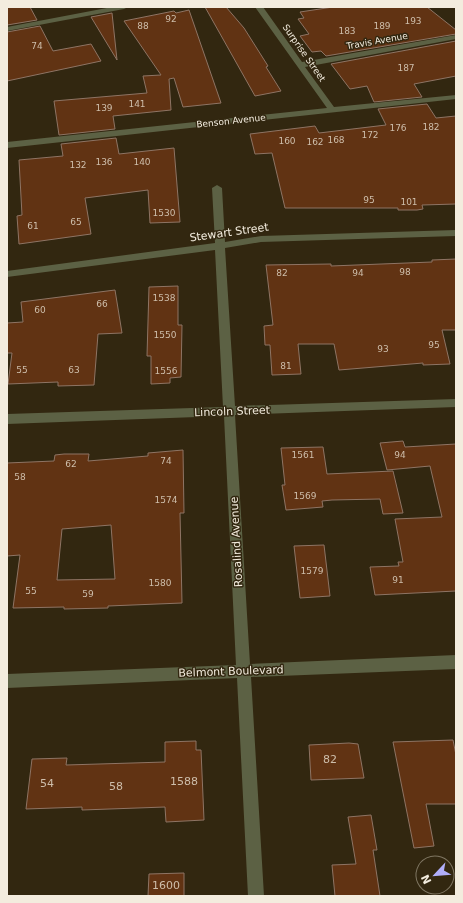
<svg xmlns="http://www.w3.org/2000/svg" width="463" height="903" font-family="'DejaVu Sans',sans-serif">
<rect width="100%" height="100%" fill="#322710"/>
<g fill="#613313" stroke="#8e7464" fill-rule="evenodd">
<polygon points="7,7 30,7 37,20 7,25"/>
<polygon points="205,7 226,7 244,28 268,66 266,67 281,91 255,96"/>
<polygon points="333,7 427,7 456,30 456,34 326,56 321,51 312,52 300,36 309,34 298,19 304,18 300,12"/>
<polygon points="189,10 221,103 183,107 174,78 169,79 171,110 113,116 115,129 59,135 54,101 147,93 143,76 161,75 124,21 174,11 176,13"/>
<polygon points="112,13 117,60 91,17"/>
<polygon points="40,26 53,51 91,44 101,61 7,81 7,32"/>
<polygon points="456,41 456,76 414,84 422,97 374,102 367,86 350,89 331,64"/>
<polygon points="427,104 436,118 456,116 456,204 422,205 423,209 417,210 398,210 398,208 285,208 272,153 255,154 250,134 315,126 319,133 386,125 378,109"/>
<polygon points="116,138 119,154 174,148 180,222 150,223 148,190 85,198 91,234 19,244 17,216 22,215 19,160 63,156 61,144"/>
<polygon points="456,259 456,330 442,330 450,364 423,365 423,363 339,370 334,344 298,344 301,374 272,375 270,345 265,345 264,326 273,325 266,265 331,264 331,266 432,262 432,260"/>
<polygon points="178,286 178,325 182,325 181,377 170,378 170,383 151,384 151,356 147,356 149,287"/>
<polygon points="115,290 122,333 98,334 94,385 58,386 58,382 8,384 12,353 7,353 7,323 23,322 21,302"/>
<polygon points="403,441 405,447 456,444 456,591 375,595 370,567 399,566 398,562 403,562 395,519 442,517 430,466 387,470 380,443"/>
<polygon points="323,447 327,474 393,471 403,513 383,514 380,499 332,500 322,501 323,507 286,510 282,485 285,485 281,448"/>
<path d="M183 450 184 513H180L182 603 108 606V608L64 609V607L13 608 20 555 7 556V463L54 461 55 455 64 454H89L88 461 148 456V453ZM111 525 115 579 57 580 62 529Z"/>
<polygon points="324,545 330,596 300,598 294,546"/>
<polygon points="453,740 456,755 456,804 426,804 434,846 414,848 393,742"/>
<polygon points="196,741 196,750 201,750 204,820 166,822 165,807 82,810 82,807 26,809 32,759 67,758 66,765 165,762 165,742"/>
<polygon points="349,743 358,744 364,778 311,780 309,745"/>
<polygon points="371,815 377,850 373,850 380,896 335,896 332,865 356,864 348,817"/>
<polygon points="184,873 184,896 148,896 149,874"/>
</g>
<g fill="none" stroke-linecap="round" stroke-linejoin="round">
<g fill="#5c6144" fill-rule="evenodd">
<polygon points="112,7 128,7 124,9 7,31 7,27"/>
<polygon points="255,7 263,7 302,62 456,35 456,39 305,67 334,107 456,95 456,99 7,148 7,142 327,108"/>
<polygon points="217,185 222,188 225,242 261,236 456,230 456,236 261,242 225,248 235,406 456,399 456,407 235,415 250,664 456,655 456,669 251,677 264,896 248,896 237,678 7,688 7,674 236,665 224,416 7,424 7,414 223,407 215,250 7,277 7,271 215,243 212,188"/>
</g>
</g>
<g text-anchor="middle" stroke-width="3" stroke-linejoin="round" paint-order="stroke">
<g font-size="9" fill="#cebeab">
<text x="171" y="22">92</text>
<text x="413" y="24">193</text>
<text x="143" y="29">88</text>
<text x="382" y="29">189</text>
<text x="347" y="34">183</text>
<text x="37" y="49">74</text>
<text x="406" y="71">187</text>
<text x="137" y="107">141</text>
<text x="104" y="111">139</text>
<text x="431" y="130">182</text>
<text x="398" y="131">176</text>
<text x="370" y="138">172</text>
<text x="336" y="143">168</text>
<text x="287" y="144">160</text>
<text x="315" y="145">162</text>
<text x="104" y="165">136</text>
<text x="142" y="165">140</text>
<text x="78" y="168">132</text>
<text x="369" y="203">95</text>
<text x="409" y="205">101</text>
<text x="164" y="216">1530</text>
<text x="76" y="225">65</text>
<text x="33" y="229">61</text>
<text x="405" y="275">98</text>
<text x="282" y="276">82</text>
<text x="358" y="276">94</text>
<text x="164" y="301">1538</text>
<text x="102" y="307">66</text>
<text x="40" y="313">60</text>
<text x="165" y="338">1550</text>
<text x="434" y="348">95</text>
<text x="383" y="352">93</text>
<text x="286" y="369">81</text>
<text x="22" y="373">55</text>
<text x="74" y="373">63</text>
<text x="166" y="374">1556</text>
<text x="303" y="458">1561</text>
<text x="400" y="458">94</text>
<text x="166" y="464">74</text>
<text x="71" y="467">62</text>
<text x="20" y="480">58</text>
<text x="305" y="499">1569</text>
<text x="166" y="503">1574</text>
<text x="312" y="574">1579</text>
<text x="398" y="583">91</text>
<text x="160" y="586">1580</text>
<text x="31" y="594">55</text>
<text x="88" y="597">59</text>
</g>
<g font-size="9" fill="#f3ecde" stroke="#322710">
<text transform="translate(377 41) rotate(-10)" y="3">Travis Avenue</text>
<text transform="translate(304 53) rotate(55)" y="3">Surprise Street</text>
<text transform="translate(231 121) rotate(-6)" y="3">Benson Avenue</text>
</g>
<g font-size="11" fill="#f3ecde" stroke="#322710">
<text transform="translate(229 232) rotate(-8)" y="4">Stewart Street</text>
<text transform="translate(232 411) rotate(-2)" y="4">Lincoln Street</text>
<text transform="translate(236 542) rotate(-93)" y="4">Rosalind Avenue</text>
<text transform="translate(231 671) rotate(-2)" y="4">Belmont Boulevard</text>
</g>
<g font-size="11" fill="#cebeab">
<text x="330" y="763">82</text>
<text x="184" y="785">1588</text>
<text x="47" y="787">54</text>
<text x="116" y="790">58</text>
<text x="166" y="889">1600</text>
</g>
</g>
<rect width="463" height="903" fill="none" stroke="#f3ecde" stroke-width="16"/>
<g transform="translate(435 875) rotate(244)"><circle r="19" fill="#322710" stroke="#7f7662"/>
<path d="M0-3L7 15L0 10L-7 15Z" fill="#b0aefa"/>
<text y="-6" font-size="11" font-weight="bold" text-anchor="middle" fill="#f3ecde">N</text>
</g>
</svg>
